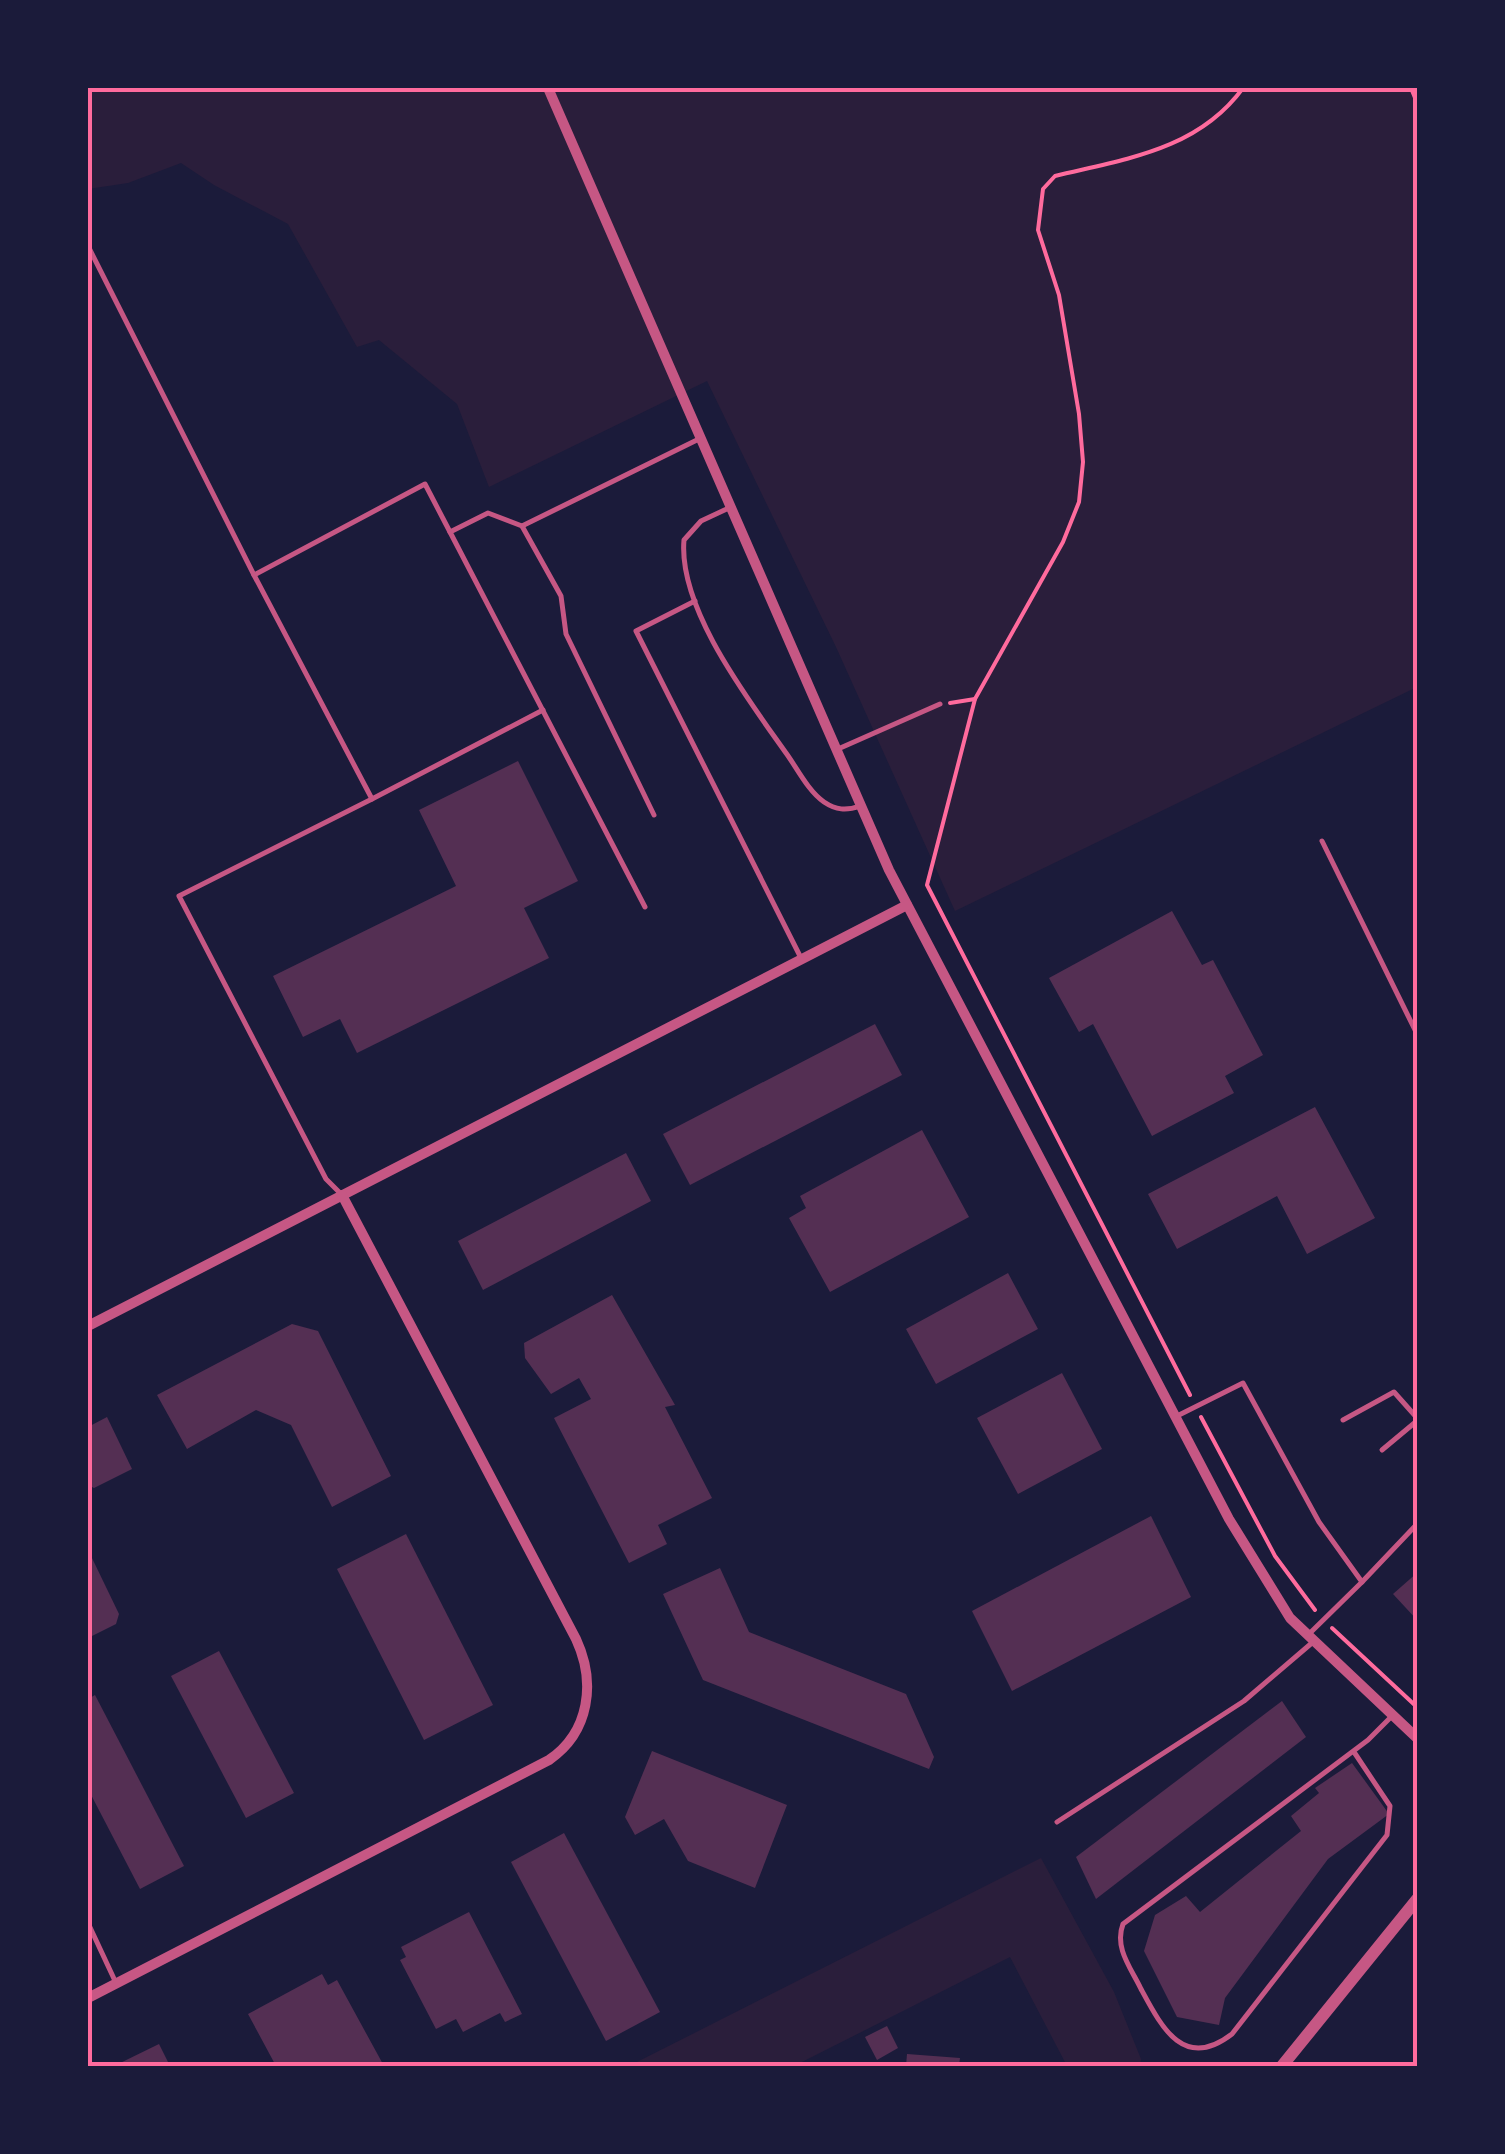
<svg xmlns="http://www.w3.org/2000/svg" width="1505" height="2154" font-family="'Crimson Pro',serif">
<rect width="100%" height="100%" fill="#1b1b3a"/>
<g fill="#2a1e3b">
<polygon points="88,88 1417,88 1417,687 955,911 836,647 707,381 489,487 457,404 379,340 357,347 288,224 214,185 181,163 128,183 88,189"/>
<polygon points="1041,1858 1114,1992 1141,2059 1140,2066 1067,2066 1010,1957 794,2066 629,2066"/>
</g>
<g fill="#542f53">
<polygon points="518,761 578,881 524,908 549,958 357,1053 340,1019 303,1037 273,976 456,886 419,810"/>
<polygon points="1172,911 1202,965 1213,960 1263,1055 1225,1076 1234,1093 1152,1136 1093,1024 1079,1032 1049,978"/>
<polygon points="875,1024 902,1075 690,1185 663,1134"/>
<polygon points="1315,1107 1375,1218 1307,1254 1277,1196 1177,1249 1148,1194"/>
<polygon points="922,1130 969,1217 830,1292 789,1218 806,1208 800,1196"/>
<polygon points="626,1153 651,1201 483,1290 458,1241"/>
<polygon points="1008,1273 1038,1329 936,1384 906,1329"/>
<polygon points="612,1295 675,1405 665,1407 712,1498 658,1525 667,1544 629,1563 554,1418 591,1399 579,1378 551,1394 525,1358 524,1343"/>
<polygon points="292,1324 318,1331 391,1476 332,1507 291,1425 256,1410 187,1449 157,1395"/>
<polygon points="1062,1373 1102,1449 1018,1494 977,1418"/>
<polygon points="107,1417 132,1469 94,1488 88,1485 88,1427"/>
<polygon points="1151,1516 1191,1597 1012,1691 972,1611"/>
<polygon points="406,1534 493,1705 424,1740 337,1569"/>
<polygon points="91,1556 119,1614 116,1624 88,1638 88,1558"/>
<polygon points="720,1568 749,1632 906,1694 934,1757 929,1769 703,1680 663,1594"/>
<polygon points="1418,1572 1418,1621 1393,1594"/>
<polygon points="219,1651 294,1793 246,1818 171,1676"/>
<polygon points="95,1695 184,1866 140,1889 88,1789 88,1699"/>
<polygon points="1282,1701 1306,1737 1096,1899 1076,1857"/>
<polygon points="652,1751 787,1805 755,1888 688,1861 664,1819 635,1835 625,1817"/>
<polygon points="1352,1763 1389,1814 1328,1859 1225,1998 1219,2025 1177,2017 1144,1951 1155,1915 1186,1896 1200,1912 1301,1831 1291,1816 1319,1793 1315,1788"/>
<polygon points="564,1833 660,2012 606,2041 511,1862"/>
<polygon points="469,1912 522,2014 505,2022 500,2013 463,2032 456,2019 436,2029 400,1960 406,1957 401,1947"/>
<polygon points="322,1974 328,1985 337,1980 384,2066 276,2066 248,2014"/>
<polygon points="887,2026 898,2048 877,2060 865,2037"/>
<polygon points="159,2044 170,2066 114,2066"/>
<polygon points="907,2054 960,2058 959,2066 906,2066"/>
</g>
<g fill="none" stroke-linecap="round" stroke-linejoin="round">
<g stroke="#ff6b9d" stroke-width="4">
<polyline points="1411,88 1418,105"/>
<polyline points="950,703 975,699"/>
<path d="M1190 1395 927 885 975 699 1063 542 1079 502 1083 462 1079 414 1059 295 1038 230 1043 189 1055 176C1125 159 1198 150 1243 88"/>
<polyline points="1201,1417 1275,1556 1315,1610"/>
<polyline points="1332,1628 1418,1708"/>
<polyline points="1416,1883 1418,1868"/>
</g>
<g stroke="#c65784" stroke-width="5">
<polyline points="88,246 254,575 425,484 450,532"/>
<path d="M731 507 701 521 684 540C678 608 748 699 786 753 797 768 808 791 824 802 836 810 846 811 860 806"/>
<polyline points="522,526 701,438"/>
<polyline points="254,575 372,799 543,710"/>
<polyline points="695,601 636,631 801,958"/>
<polyline points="838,749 940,704"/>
<polyline points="1322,841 1418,1036"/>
<polyline points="645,907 450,532 488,513 522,526 561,596 566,634 654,815"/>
<polyline points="342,1195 326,1179 179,896 372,799"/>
<polyline points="1175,1417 1243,1383 1319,1522 1362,1582 1309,1634"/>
<polyline points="1343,1420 1394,1392 1418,1419"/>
<polyline points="1382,1450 1418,1420"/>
<polyline points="1362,1582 1418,1523"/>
<path d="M1354 1752 1390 1806 1387 1835 1232 2034C1184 2071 1162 2028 1141 1989 1131 1968 1114 1948 1123 1924L1368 1740 1392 1716"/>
<polyline points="1057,1822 1244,1701 1313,1642"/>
<polyline points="88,1923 116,1983"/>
</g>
<g stroke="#c65784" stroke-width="10">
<polyline points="548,88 889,870 1229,1519 1290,1618 1418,1739"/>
<polyline points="88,1326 907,905"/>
<path d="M88 1998 549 1760C590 1732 596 1682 576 1639L342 1195"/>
</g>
<polyline stroke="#c65784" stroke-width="12" points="1282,2066 1418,1898"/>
</g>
<rect width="1505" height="2154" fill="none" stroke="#1b1b3a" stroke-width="180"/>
<rect x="90" y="90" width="1325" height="1974" fill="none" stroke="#ff6b9d" stroke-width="4"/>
</svg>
